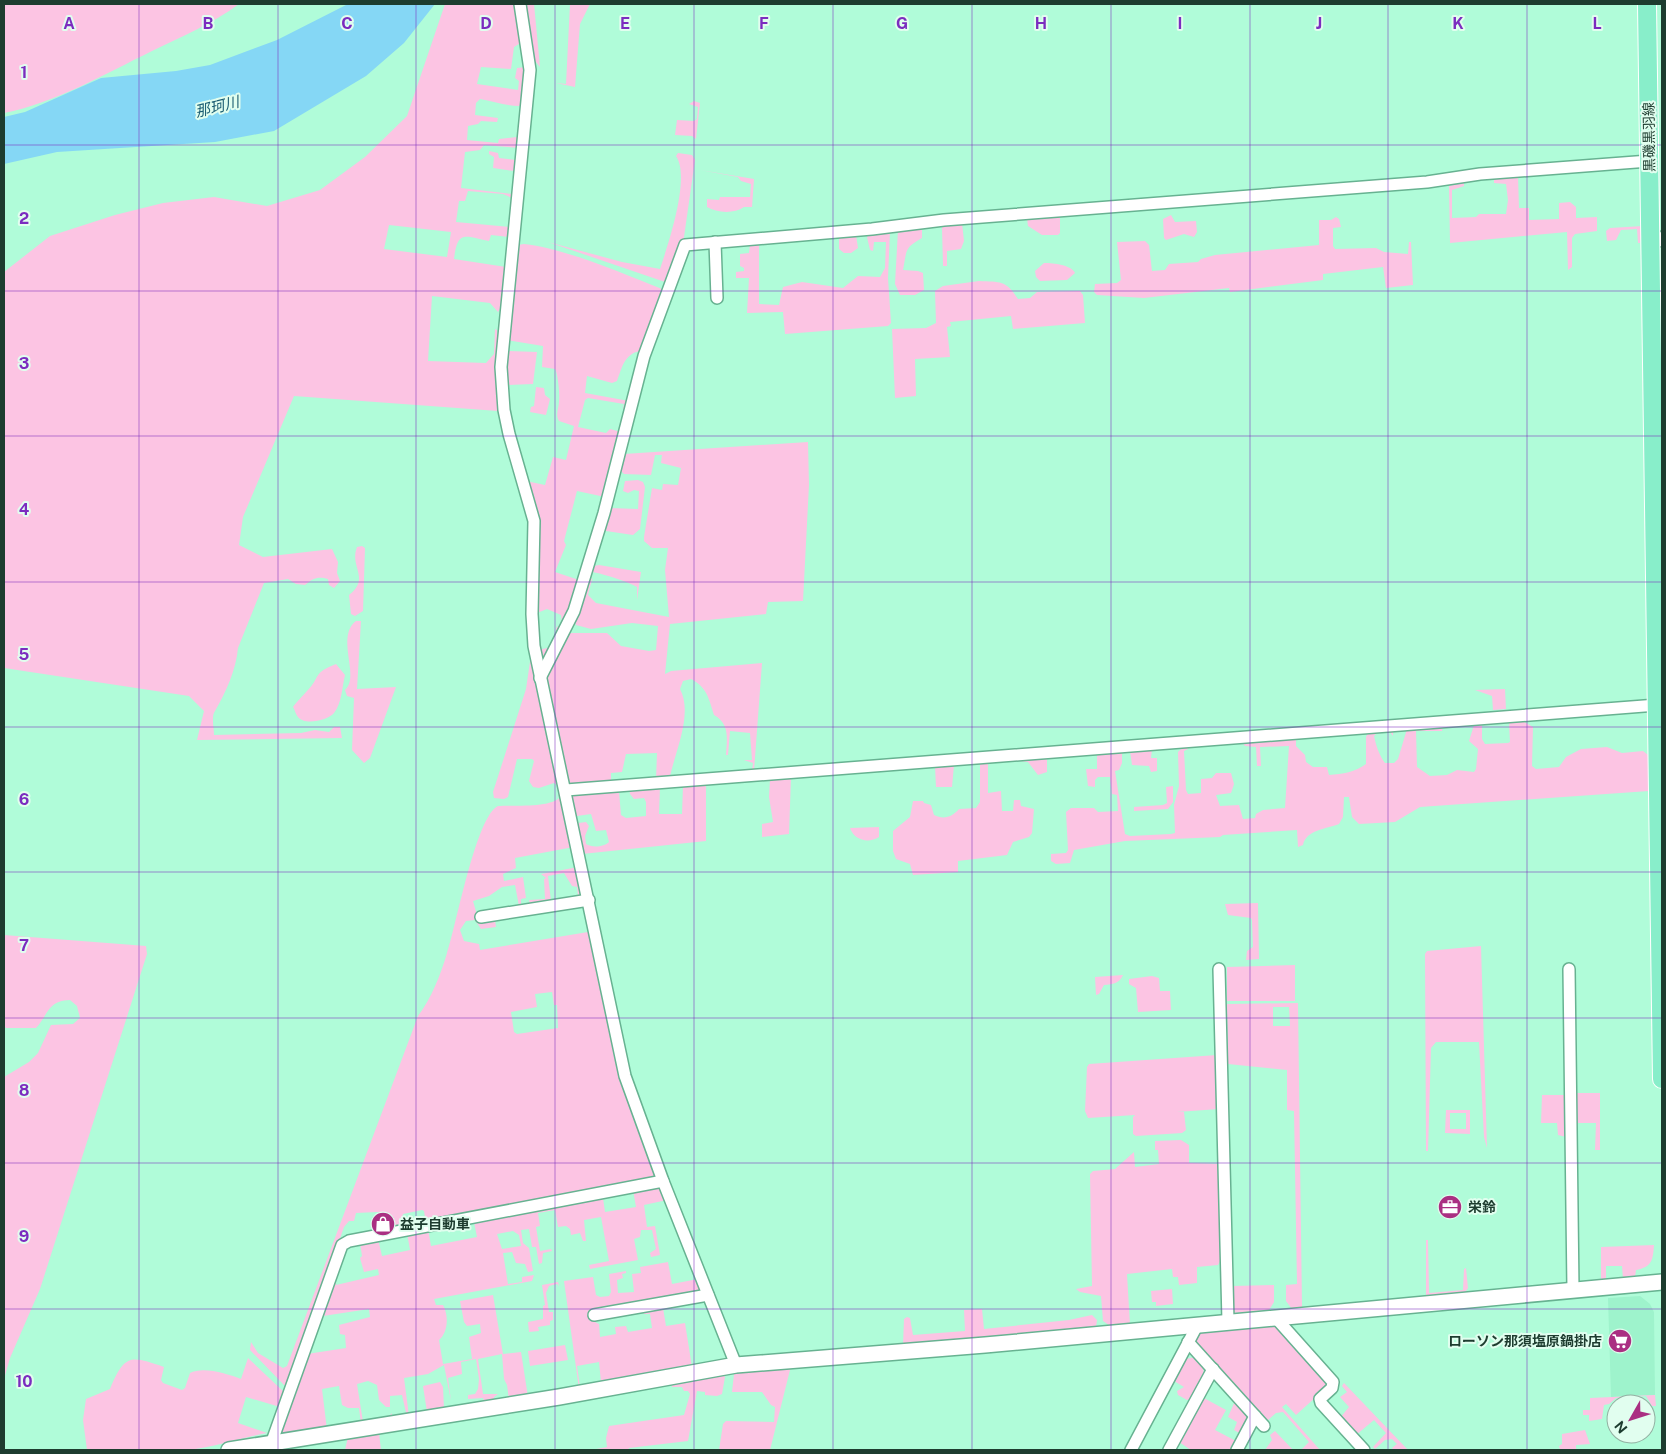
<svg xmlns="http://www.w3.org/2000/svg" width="1666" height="1454" font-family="'Public Sans','Noto Sans JP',sans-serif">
<rect width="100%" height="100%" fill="#b0fcd9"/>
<polygon fill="#9ef3cc" points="1640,1296 1650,1304 1654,1312 1655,1395 1611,1397 1608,1298"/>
<g fill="#fcc4e3" fill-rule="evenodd">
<path d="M4 4H239C212 24 181 37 152 51 105 74 55 103 4 113Z"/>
<path d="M445 4H518L522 42 514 47 511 69 481 67 477 84 518 90 519 81 515 78 517 68 526 67 523 102 519 106C506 106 493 101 480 99L476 103 475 115 498 118 497 122 481 121 478 124 468 126 467 140 498 143 499 139 517 137 519 140 518 148 484 145 480 150 465 152 461 188 512 194V198L503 194 468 191 465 201H459L456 222 510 227 509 237 491 235 489 241C463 236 458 230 454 259L506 267 501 307 498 312 490 303 432 296 428 361 486 363 494 354 495 329 497 330 500 404 498 411 294 396 243 517 239 545 263 557 332 549 338 562 337 573 340 581 334 588 329 585 328 579C318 576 313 578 305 585L296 584 288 579 264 583 238 648C236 670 226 692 215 711 211 716 214 728 214 735L301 733 315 730 329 732 334 727H340L342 738 197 740 204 711 189 696 4 668V272L50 236 115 215 163 203 214 197 267 206 320 190 365 157 407 116ZM389 225 451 232 447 257 384 249Z"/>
<polygon points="523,4 534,4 540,67 531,56"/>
<polygon points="570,4 590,4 580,24 575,87 556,83 566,84"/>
<polygon points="694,101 700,103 696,139 692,136 675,135 677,120 694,121 697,119 698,107 689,104"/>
<polygon points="489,151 498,153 499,158 516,160 514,171 493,168 494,157 489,154"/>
<path d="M678 153 692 155 695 160 683 244 668 281 665 282 548 242 622 262 660 269C668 245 691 177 676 156Z"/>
<path d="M700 170 754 179 752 207H744C734 214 717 213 707 207V199L719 200 720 197H750L751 184 741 181 738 177Z"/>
<polygon points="1494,176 1518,176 1519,208 1529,208 1529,220 1559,219 1559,203 1570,202 1576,207 1576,218 1597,217 1597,231 1575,234 1572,238 1572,267 1568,270 1567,232 1450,243 1449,186 1464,183 1464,186 1452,190 1452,218 1476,217 1479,214 1506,214 1508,200 1506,184 1494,183"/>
<polygon points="1171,215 1175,222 1196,221 1197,232 1194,237 1184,234 1166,240 1164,238 1163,219"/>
<polygon points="1060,217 1060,233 1058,235 1042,235 1028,226 1027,218"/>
<polygon points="1336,217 1339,219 1341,227 1333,228 1333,246 1335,249 1376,248 1384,252 1408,254 1409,242 1411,242 1413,285 1386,288 1383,267 1323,274 1323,280 1230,292 1229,288 1144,298 1097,295 1094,292 1095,284 1117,283 1121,280 1117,242 1145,241 1149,245 1152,271 1165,270 1169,264 1198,262 1201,259 1215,255 1319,245 1319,220 1331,220"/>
<polygon points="962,223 964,241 961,249 947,251 947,266 943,266 942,228 945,224"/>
<polygon points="1643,226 1640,243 1638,243 1637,229 1621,230 1616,240 1607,241 1606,231 1610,228"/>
<path d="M922 228V238C904 248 907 250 903 270L918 271 923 273 924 290 915 295H900L895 284 898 230Z"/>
<polygon points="890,231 888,278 891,323 888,326 785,334 783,312 747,313 749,278 736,278 736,272 744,271 744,268 740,266 740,254 749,253 750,243 759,241 759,304 779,305 783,287 802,282 843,288 858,276 880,277 885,268 886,242 874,242 873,251 870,250 867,237 870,232"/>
<polygon points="856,235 858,248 851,253 844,253 839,249 839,236"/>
<path d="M524 244C567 249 621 273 662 289L663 293 640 351C624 354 622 368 617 381L612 383 587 376 585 393 629 401 626 409H623L624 404 588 398 585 400 578 427 606 433 610 429 621 432 605 497 577 491 564 541 566 545 555 572 579 580 569 615 556 641V628L562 623 561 615 547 609 537 613 526 481 545 485 553 457 566 460 574 426 559 421C555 414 559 409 559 401 560 395 558 374 555 369L542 367 543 346 506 340 518 245Z"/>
<path d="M1044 263C1054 263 1071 265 1075 273L1067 280 1040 281 1036 277 1035 271Z"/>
<path d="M979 281C1000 282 1006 280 1018 299L1030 298 1037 292 1080 291 1083 295 1085 323 1013 329 1011 316 950 322 951 326 947 327 950 357 915 359 916 396 895 398 892 329 926 328 936 323 935 291 943 286Z"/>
<polygon points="509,351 537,352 533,384 507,385 505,355"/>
<polygon points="536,387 544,388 545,395 550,399 546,415 530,412 531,407 534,406"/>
<path d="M808 442 809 485 803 601 768 602 766 614 670 624 665 674 671 671 762 663 754 771H752L753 763 744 760H752L750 733 730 731 728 755H726C727 739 730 724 714 715 709 699 707 687 691 679L683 681 680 689C693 713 676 750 670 776L668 779 656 780 657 753 626 754 622 772 611 773V790L619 792 621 815 626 818 646 816V802L644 798 634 799 630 794 629 788 660 786 659 814H682L683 786 706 785V841L582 854 579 846 515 858 516 868 503 874 504 881 523 877 526 898 521 899V906H519L515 885 502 887 489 896 473 901 479 922 495 920 496 927 481 929 475 920 466 921 460 930 464 941 479 944 480 950 588 932 591 933 623 1083 657 1176 654 1179 623 1186 603 1198 605 1212 636 1207 633 1190 657 1185 663 1188 667 1200 644 1205 647 1227 655 1226 660 1255 651 1257 650 1253 656 1249 652 1230H641L640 1237 634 1239 638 1260 590 1269 589 1265 609 1261 601 1217 584 1220 586 1241H583L580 1233 571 1235 570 1229 566 1226 558 1227 555 1210 538 1213 540 1226 536 1227 540 1251 551 1249 552 1251 543 1253 542 1263 539 1264 536 1247H532L529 1229 521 1230 523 1243 529 1248 533 1271 528 1272 525 1264 516 1263 512 1252 503 1253 508 1284 522 1282V1277L534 1275 532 1281 434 1299 436 1305H443C449 1316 448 1332 439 1340L443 1364 472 1359 469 1337 481 1333 480 1324 467 1326 464 1322 460 1301 493 1295 503 1354 521 1352 528 1397 509 1400 507 1385 504 1379 502 1354 478 1359 483 1394H498L494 1397 493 1403 485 1404 483 1398 468 1399V1395L475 1394 478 1389 479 1379 476 1359 461 1362 462 1374 448 1378 451 1401 444 1365 428 1374 404 1378 409 1416 407 1417 402 1395 390 1396V1407H386L379 1400 377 1385 368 1381 357 1384 363 1422 387 1418 392 1413 391 1419 361 1424 359 1408H348L342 1405 339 1386 322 1389 327 1430 280 1436 279 1430 307 1354 346 1348 345 1335 340 1334 339 1325 370 1317 369 1309 323 1316 320 1314 336 1268V1285L379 1275 378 1269 364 1272 360 1258 362 1256 360 1243 378 1239 382 1256 410 1250 407 1233 428 1229 431 1246 477 1237 474 1222 441 1226 426 1224 424 1211 422 1210 403 1214 399 1229H392L389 1215 377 1212 356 1213 354 1221H349L344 1227 288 1386 284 1385 250 1350 251 1342 258 1353 283 1368 287 1366 418 1016C431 999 441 974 447 953 456 927 476 816 498 806 512 805 549 808 559 798L557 785 554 783 539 788 533 787 529 781 534 761 532 759H517L508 797 504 799 494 798 493 792 526 689 531 655 538 650 561 645 569 633H607L621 646 649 651 656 650 658 626 632 623 591 629 576 625 574 621 590 577 592 579 588 595 596 603 669 617 665 570 668 548H652L644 541V537L652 488 662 490 663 484 678 485 681 468 661 463 662 455H655L651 475 624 474 620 470 624 454ZM591 814 596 831 606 830 609 842C604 847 592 848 586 844L585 836 589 826 586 822 571 824 570 817ZM552 992 554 1005H557L558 1028 517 1034 514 1032 511 1012 537 1007 535 994ZM513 1231 519 1235 521 1246 502 1249 497 1234Z"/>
<polygon points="638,480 643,482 645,487 640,529 633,535 606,531 604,528 610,508 638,509 639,491 634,490 628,493 623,491 625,481"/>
<path d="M362 546 365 548 363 611 355 616 351 614 349 595C371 578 349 567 357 547Z"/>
<path d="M599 565 641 572 637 600V587C632 583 598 572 591 572L594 566Z"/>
<path d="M356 621H361L357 689 396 687 370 758 364 763 352 750 354 698 347 696 345 690C361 677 335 637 356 621Z"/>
<path d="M336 664 345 675C342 687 342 703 334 713 328 720 305 726 298 717 296 715 295 710 293 707 298 700 302 697 307 691 321 677 312 673 336 664Z"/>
<polygon points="1505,689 1506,709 1493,710 1492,696 1475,690"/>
<path d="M1521 720 1533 727 1532 766 1536 769 1559 767 1566 757 1581 749 1607 747 1622 753 1643 751 1648 755 1649 791 1420 807 1395 822 1359 824 1352 817 1349 797H1344L1343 817 1339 824C1326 829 1306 830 1303 845L1298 847 1297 830 1223 835 1220 837 1125 841 1074 850 1070 863 1056 864 1051 861V854L1066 853 1068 850 1066 812 1071 808H1094L1098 812 1118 811 1117 795 1112 794 1110 777H1098L1095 780V787L1088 786 1086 769H1097V754L1122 752V763L1119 770 1115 771 1125 834 1130 836 1171 834 1175 833 1174 805 1179 786 1178 752 1184 746H1188V749L1184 751 1186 790 1188 794 1201 793V779L1212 778 1216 773H1231L1234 784 1231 793 1216 795 1220 806 1239 805 1243 819 1255 818 1256 814 1263 810 1285 808 1289 746 1260 747 1261 766H1257L1256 747 1245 746 1241 741 1296 738V746L1305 755 1306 762 1313 767H1327L1329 775C1343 774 1355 772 1366 764V737L1369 731 1393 729V736L1390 732 1377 733 1374 736C1376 745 1379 755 1385 763H1394L1398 759 1407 729 1443 725 1442 731H1416L1417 767 1430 776 1447 775 1457 770 1474 772 1476 769 1478 749 1469 741 1475 722ZM1509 723 1510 742 1508 743 1485 744 1482 739V724Z"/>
<polygon points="1152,749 1151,758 1157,758 1157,771 1151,772 1149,766 1132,765 1130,751"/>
<polygon points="1047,756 1047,772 1038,775 1028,762 1020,761 1020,760"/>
<path d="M980 762H988V793L1001 791 1002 811H1013L1014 800H1020L1021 806 1034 809 1032 833 1029 837 1013 842 1007 855 958 861V872L913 875 910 864 896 859 893 851V831L910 817 913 801H923L924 803 931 805 934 815C944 820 952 817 959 809L976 808 980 802Z"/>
<polygon points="954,765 952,787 936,787 935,766"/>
<polygon points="791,777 789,834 762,837 762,824 773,822 769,797 770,779"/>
<polygon points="1173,786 1173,802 1168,809 1134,811 1134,807 1163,805 1167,803 1166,787"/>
<path d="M879 827V837C868 844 854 840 850 828Z"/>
<polygon points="578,867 582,894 578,895 577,887 572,886 564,873 548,876 551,901 530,904 529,900 545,899 544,879 546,878 541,874"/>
<polygon points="1258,903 1259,959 1246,960 1247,951 1253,947 1252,920 1251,918 1228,915 1225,904"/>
<path d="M4 935 146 946 147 954 40 1289 10 1358 4 1379V1077L29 1062 38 1053 51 1025 73 1024 80 1018 77 1006 70 1000C47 1001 49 1014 36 1028H6L4 1026Z"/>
<polygon points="1481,946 1487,1148 1484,1137 1479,1042 1436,1042 1431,1048 1428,1151 1426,1151 1425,954 1427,951"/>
<polygon points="1295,965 1295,1001 1227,1001 1227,967"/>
<path d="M1123 975C1119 984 1113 984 1104 985L1099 994 1096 995 1095 977Z"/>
<polygon points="1152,976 1159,978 1160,991 1170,991 1171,1010 1138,1012 1136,988 1129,984 1129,979"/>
<path d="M1298 1003 1302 1308 1292 1309 1286 1301V1285L1297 1284 1294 1111 1287 1110V1070L1228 1064 1227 1004ZM1273 1007H1289L1290 1026H1273Z"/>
<polygon points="1217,1055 1219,1109 1177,1112 1184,1112 1186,1130 1182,1133 1136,1136 1133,1134 1133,1117 1135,1115 1088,1118 1085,1111 1087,1067 1089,1064"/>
<polygon points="1576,1093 1600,1093 1600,1150 1595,1150 1596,1123 1576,1123"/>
<polygon points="1542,1095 1566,1095 1566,1137 1558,1135 1557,1123 1541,1123"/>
<path d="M1446 1110H1470V1134L1445 1133ZM1450 1113H1466V1129H1450Z"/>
<polygon points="1181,1140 1189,1145 1189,1163 1218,1164 1221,1259 1218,1265 1197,1267 1197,1283 1179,1285 1178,1277 1173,1277 1172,1269 1127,1274 1130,1325 1112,1327 1103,1321 1101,1296 1080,1292 1076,1289 1092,1286 1090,1174 1093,1171 1115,1169 1134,1152 1135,1167 1159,1164 1158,1150 1155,1150 1155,1141"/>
<polygon points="1426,1240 1428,1240 1429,1293 1463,1290 1464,1269 1466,1268 1468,1288 1464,1294 1426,1297"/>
<path d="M1654 1245C1653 1260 1652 1267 1636 1270L1635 1277 1623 1279 1622 1266H1606V1280H1601V1247Z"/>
<polygon points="668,1262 672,1284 698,1279 702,1291 592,1312 593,1321 599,1324 600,1337 616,1334 615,1327 626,1326 628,1332 652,1328 650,1314 644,1314 643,1311 663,1308 666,1326 685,1323 692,1367 601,1382 599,1362 577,1366 580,1387 579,1389 564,1281 593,1277 596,1295 600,1297 609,1296 611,1292 609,1274 626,1271 626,1273 622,1274 623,1278 617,1280 618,1293 634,1292 632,1274 641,1273 640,1267"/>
<polygon points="558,1282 559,1286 557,1284 549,1286 546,1293 549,1312 553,1312 553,1320 550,1321 550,1325 538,1327 539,1331 529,1332 528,1322 543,1319 543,1306 545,1305 542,1285"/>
<polygon points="1274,1285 1274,1302 1269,1310 1233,1313 1233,1286"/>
<polygon points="1172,1289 1173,1304 1156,1306 1156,1302 1152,1302 1151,1291"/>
<polygon points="982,1309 984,1329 1069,1320 1092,1315 1097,1320 1096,1327 1093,1330 903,1345 904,1319 907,1317 910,1318 913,1335 965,1331 964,1310"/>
<polygon points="1273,1322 1326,1381 1327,1387 1296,1415 1286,1404 1282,1407 1320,1450 1301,1450 1309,1442 1283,1412 1276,1413 1267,1421 1193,1342 1201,1329"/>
<polygon points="565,1345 568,1360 530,1366 528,1351"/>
<path d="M1196 1357C1211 1374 1201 1381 1191 1399L1187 1400 1178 1395 1177 1391 1184 1387 1174 1381 1185 1359Z"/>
<path d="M248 1358 285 1393 280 1407 246 1397 238 1423 267 1433C240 1438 216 1447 188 1450 155 1454 120 1450 87 1450L83 1420 86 1399 110 1389C125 1353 131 1356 164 1367L161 1380 163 1383 182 1390 185 1388 190 1373C203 1366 228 1374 241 1379Z"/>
<polygon points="791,1366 770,1450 719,1450 723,1424 726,1421 774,1422 775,1407 771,1405 762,1392 732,1392 734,1374 737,1370"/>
<polygon points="722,1373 725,1377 722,1394 717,1396 705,1395 705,1392 697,1391 688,1441 629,1448 628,1450 591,1450 607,1447 606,1438 609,1426 684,1415 690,1394 688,1391 684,1391 682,1387 672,1387 671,1383"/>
<polygon points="440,1382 443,1387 444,1409 427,1412 423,1386"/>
<polygon points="1344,1383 1408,1450 1394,1450 1392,1448 1397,1444 1392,1439 1385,1440 1375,1449 1373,1447 1386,1433 1374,1420 1356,1435 1340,1418 1349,1407 1340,1397 1347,1392 1342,1386"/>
<polygon points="1655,1395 1656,1406 1652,1406 1646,1396 1616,1398 1609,1404 1604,1405 1602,1419 1589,1421 1589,1415 1583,1415 1583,1410 1590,1410 1590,1398"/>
<polygon points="1202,1397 1226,1410 1215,1430 1236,1441 1231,1450 1191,1450 1179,1442"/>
<path d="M1235 1401C1248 1416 1251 1416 1241 1434L1234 1430 1237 1422 1228 1417Z"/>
<polygon points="1585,1430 1590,1444 1576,1445 1576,1450 1560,1450 1559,1446 1562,1444 1562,1434"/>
<polygon points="1275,1431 1293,1450 1265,1450 1272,1440 1270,1435"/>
<polygon points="379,1433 381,1450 345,1450 348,1437"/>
</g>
<polygon fill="#85d7f5" points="348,4 435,4 404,43 366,76 274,131 215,142 57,152 4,164 4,117 25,112 101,78 176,71 210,65 277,40"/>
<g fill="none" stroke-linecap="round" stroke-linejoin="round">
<g stroke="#67b291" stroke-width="14">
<g id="street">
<polyline points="520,4 530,70 501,367 504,410 509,434 534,521 532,614 534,646 625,1076 663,1181 736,1365"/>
<polyline points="1651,231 1662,241"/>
<polyline points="715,242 717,298"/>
<polyline points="540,678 574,611 604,513 644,356 685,245 872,229 944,220 1427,182 1480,174 1649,161"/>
<polyline points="566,790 1657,705"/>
<polyline points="481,917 589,900"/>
<polyline points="1219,969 1228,1321"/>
<polyline points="1569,969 1573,1290"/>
<polyline points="594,1315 708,1295"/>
<polyline points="1275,1317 1333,1382 1332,1388 1320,1399 1321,1403 1364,1450"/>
<polyline points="1188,1342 1264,1426"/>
<polyline points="271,1444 342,1245 349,1241 663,1181"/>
<polyline points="1131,1450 1198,1324"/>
<polyline points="1169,1450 1213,1369"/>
<polyline points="1237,1450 1255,1416"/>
</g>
</g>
<g stroke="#67b291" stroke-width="18">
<polyline id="secondary" points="229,1450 559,1397 736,1365 985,1345 1662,1282"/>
</g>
<g stroke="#fff" stroke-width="20">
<polyline id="primary" points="1647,4 1662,1079"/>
</g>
<use href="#street" stroke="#fff" stroke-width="11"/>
<use href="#secondary" stroke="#fff" stroke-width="15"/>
<use href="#primary" stroke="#88eeca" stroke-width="18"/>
</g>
<path fill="none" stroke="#7b2cbf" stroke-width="1" stroke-opacity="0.55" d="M139 4V1450M278 4V1450M416 4V1450M555 4V1450M694 4V1450M833 4V1450M972 4V1450M1111 4V1450M1250 4V1450M1388 4V1450M1527 4V1450M4 145H1662M4 291H1662M4 436H1662M4 582H1662M4 727H1662M4 872H1662M4 1018H1662M4 1163H1662M4 1309H1662"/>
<defs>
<g id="office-disc" transform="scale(1.25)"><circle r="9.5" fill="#aa2f82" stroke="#e1feef"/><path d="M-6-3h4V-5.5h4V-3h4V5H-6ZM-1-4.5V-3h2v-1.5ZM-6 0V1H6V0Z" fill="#fff"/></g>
<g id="shop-disc" transform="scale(1.25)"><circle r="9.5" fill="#aa2f82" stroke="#e1feef"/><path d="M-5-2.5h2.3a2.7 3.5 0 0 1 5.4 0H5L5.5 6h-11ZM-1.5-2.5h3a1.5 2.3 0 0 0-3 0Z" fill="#fff"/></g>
<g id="supermarket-disc" transform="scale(1.25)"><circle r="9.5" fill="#aa2f82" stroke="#e1feef"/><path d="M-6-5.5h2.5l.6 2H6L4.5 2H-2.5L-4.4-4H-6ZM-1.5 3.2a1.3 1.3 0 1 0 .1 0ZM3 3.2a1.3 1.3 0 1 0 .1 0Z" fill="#fff"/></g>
</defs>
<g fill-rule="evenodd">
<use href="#office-disc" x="1450" y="1207"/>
<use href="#shop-disc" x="383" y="1224"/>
<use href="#supermarket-disc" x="1620" y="1341"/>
</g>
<g text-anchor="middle" stroke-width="4" stroke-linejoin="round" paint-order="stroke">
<g font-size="14" fill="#1d3c2f" stroke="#e1feef">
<text transform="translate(1649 137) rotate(-91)" y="5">黒磯黒羽線</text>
</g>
<g font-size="14" font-weight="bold" fill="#1d3c2f" stroke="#e1feef" text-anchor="start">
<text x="1468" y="1212">栄鈴</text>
<text x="400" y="1229">益子自動車</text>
<text x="1602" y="1346" text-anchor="end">ローソン那須塩原鍋掛店</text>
</g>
<g font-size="15" font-style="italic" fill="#1b5d72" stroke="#e1feef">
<text transform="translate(217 107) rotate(-14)" y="5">那珂川</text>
</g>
</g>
<g font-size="16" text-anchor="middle" font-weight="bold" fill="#7b2cbf" stroke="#e1feef" stroke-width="4" stroke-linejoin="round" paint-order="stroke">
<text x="69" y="29">A</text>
<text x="208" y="29">B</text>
<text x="347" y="29">C</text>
<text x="486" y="29">D</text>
<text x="625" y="29">E</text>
<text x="764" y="29">F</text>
<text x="902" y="29">G</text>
<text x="1041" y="29">H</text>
<text x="1180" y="29">I</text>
<text x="1319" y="29">J</text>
<text x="1458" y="29">K</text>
<text x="1597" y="29">L</text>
<text x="24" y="78">1</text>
<text x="24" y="224">2</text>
<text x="24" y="369">3</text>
<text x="24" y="515">4</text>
<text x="24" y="660">5</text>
<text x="24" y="805">6</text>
<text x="24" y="951">7</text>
<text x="24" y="1096">8</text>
<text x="24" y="1242">9</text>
<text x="24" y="1387">10</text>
</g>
<rect width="1666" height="1454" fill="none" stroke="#1d3c2f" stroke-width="10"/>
<g transform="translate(1631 1419) rotate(231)"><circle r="24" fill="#e1feef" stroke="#93b0a2"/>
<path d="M0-4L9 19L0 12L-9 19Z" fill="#aa2f82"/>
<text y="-8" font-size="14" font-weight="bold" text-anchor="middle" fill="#1d3c2f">N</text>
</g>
</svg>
